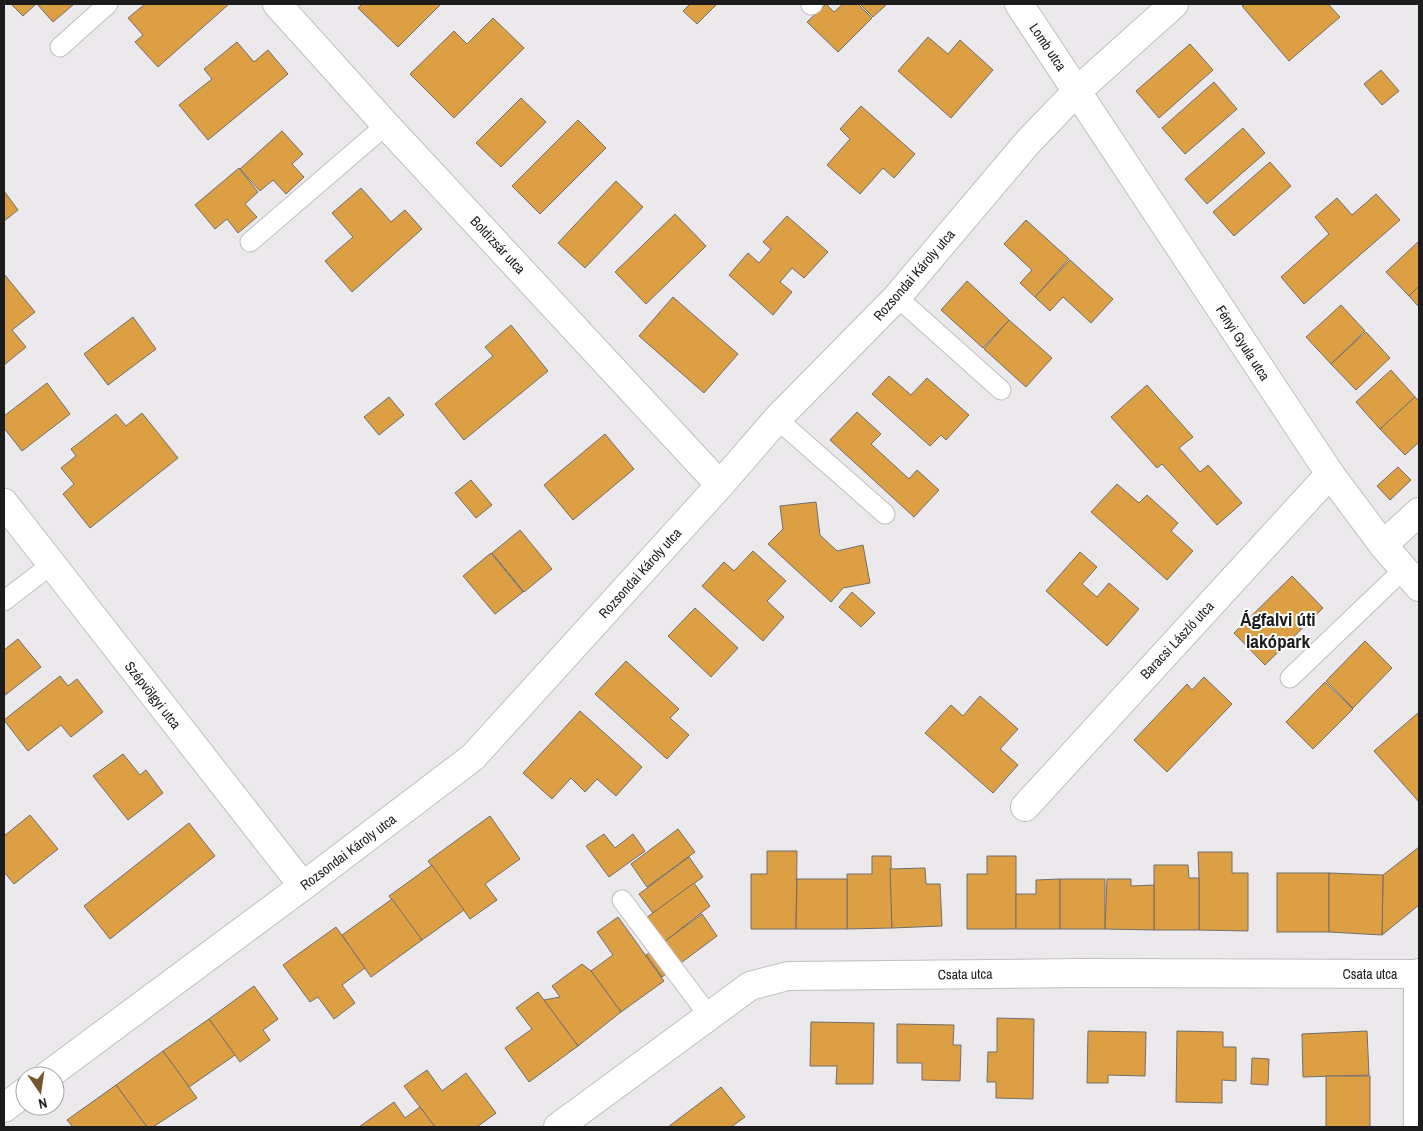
<svg xmlns="http://www.w3.org/2000/svg" width="1423" height="1131" font-family="'Archivo Narrow',sans-serif">
<rect width="100%" height="100%" fill="#ece9ed"/>
<g fill="#dd9f43" stroke="#716e6b">
<polygon points="11,4 36,4 23,16"/>
<polygon points="37,4 74,4 53,22"/>
<polygon points="145,4 229,4 158,67 135,42 143,35 128,18"/>
<polygon points="362,4 441,4 398,47 358,8"/>
<polygon points="690,4 717,4 697,24 683,11"/>
<polygon points="826,4 834,12 843,4 858,4 872,18 838,52 807,22"/>
<polygon points="860,4 887,4 873,17"/>
<polygon points="1245,4 1328,4 1340,17 1289,61 1242,6"/>
<polygon points="493,18 524,48 454,118 410,74 454,31 467,44"/>
<polygon points="928,37 948,54 960,40 993,70 951,118 898,71"/>
<polygon points="237,42 254,62 268,50 288,74 208,140 179,105 212,79 204,69"/>
<polygon points="1190,44 1213,70 1159,118 1136,91"/>
<polygon points="1381,70 1399,91 1382,105 1364,84"/>
<polygon points="1214,82 1237,109 1185,154 1162,128"/>
<polygon points="521,98 546,122 501,167 476,143"/>
<polygon points="861,106 915,154 894,178 883,168 860,194 827,165 850,139 840,129"/>
<polygon points="578,120 606,148 540,214 512,186"/>
<polygon points="1243,128 1265,153 1207,204 1185,179"/>
<polygon points="282,131 303,154 292,164 304,177 286,194 273,180 260,191 240,169"/>
<polygon points="1270,162 1291,186 1234,236 1213,212"/>
<polygon points="239,168 258,192 245,204 257,217 238,233 227,219 215,229 195,205"/>
<polygon points="616,181 643,207 585,268 558,243"/>
<polygon points="361,188 391,222 405,210 422,229 352,292 325,261 353,237 332,213"/>
<polygon points="4,191 18,210 4,221"/>
<polygon points="1376,194 1400,220 1304,304 1281,277 1329,234 1315,217 1337,198 1352,215"/>
<polygon points="675,214 706,246 646,304 615,272"/>
<polygon points="787,216 828,252 804,278 792,268 780,282 792,292 773,315 729,275 748,253 759,263 771,249 763,242"/>
<polygon points="1026,220 1069,259 1035,297 1020,283 1032,270 1004,244"/>
<polygon points="1419,241 1419,286 1409,296 1386,272"/>
<polygon points="1070,260 1113,299 1091,323 1063,297 1050,311 1035,297"/>
<polygon points="4,274 35,312 12,330 26,347 4,365"/>
<polygon points="967,281 1009,320 983,348 941,310"/>
<polygon points="1419,286 1419,307 1409,296"/>
<polygon points="673,297 738,354 704,393 639,336"/>
<polygon points="1341,305 1365,331 1331,364 1306,337"/>
<polygon points="133,317 156,349 108,385 84,354"/>
<polygon points="1009,320 1052,358 1026,387 984,349"/>
<polygon points="511,325 548,371 464,440 435,404 493,356 485,347"/>
<polygon points="1366,332 1390,358 1356,390 1331,364"/>
<polygon points="1391,370 1415,397 1380,429 1356,402"/>
<polygon points="889,376 911,395 927,378 969,415 946,440 941,435 930,446 872,394"/>
<polygon points="47,383 70,414 22,451 4,428 4,416"/>
<polygon points="1147,385 1193,437 1179,448 1200,472 1208,465 1242,503 1217,525 1162,464 1157,468 1111,417"/>
<polygon points="389,397 404,415 379,435 364,417"/>
<polygon points="1415,397 1419,401 1419,442 1405,455 1380,429"/>
<polygon points="857,412 881,434 871,444 909,479 917,470 939,490 914,517 830,440"/>
<polygon points="142,413 178,458 90,528 63,494 74,484 61,468 76,456 71,449 116,414 126,426"/>
<polygon points="605,434 634,469 573,520 544,485"/>
<polygon points="1398,467 1411,480 1390,500 1377,486"/>
<polygon points="471,480 492,505 476,518 455,493"/>
<polygon points="1117,484 1139,503 1147,495 1178,523 1171,531 1193,551 1167,580 1091,512"/>
<polygon points="816,502 820,535 837,551 863,545 870,583 843,588 831,602 768,544 783,529 780,506"/>
<polygon points="520,530 552,569 524,592 492,553"/>
<polygon points="753,551 786,581 767,601 784,617 763,641 702,586 724,562 734,571"/>
<polygon points="1080,552 1097,567 1082,584 1097,597 1109,583 1139,609 1107,646 1046,591"/>
<polygon points="491,553 523,592 495,614 463,576"/>
<polygon points="1292,576 1323,608 1265,665 1234,633"/>
<polygon points="852,592 875,613 861,627 839,607"/>
<polygon points="695,608 738,648 711,677 668,636"/>
<polygon points="18,639 41,667 4,696 4,650"/>
<polygon points="1365,641 1392,668 1353,708 1326,681"/>
<polygon points="626,661 679,709 670,718 689,735 667,759 595,694"/>
<polygon points="60,676 68,686 77,679 103,712 71,737 61,725 28,751 4,720"/>
<polygon points="1204,677 1232,704 1167,772 1134,740 1187,684 1192,690"/>
<polygon points="1325,682 1353,709 1313,749 1286,722"/>
<polygon points="980,696 1018,729 1000,749 1018,765 993,793 925,733 951,705 963,716"/>
<polygon points="580,711 642,767 616,796 597,779 585,792 571,778 552,799 523,773"/>
<polygon points="1418,713 1419,714 1419,802 1374,751"/>
<polygon points="123,754 140,775 146,770 163,793 128,820 93,776"/>
<polygon points="30,815 58,849 14,884 4,872 4,836"/>
<polygon points="490,816 520,859 485,884 497,900 470,919 428,861"/>
<polygon points="189,823 215,856 110,939 84,906"/>
<polygon points="678,829 695,852 647,887 631,864"/>
<polygon points="604,834 615,848 633,834 645,851 609,877 586,846"/>
<polygon points="1419,847 1419,905 1382,935 1383,875"/>
<polygon points="767,851 797,851 796,929 751,929 751,874 767,874"/>
<polygon points="1198,852 1232,852 1232,873 1248,873 1248,931 1199,930 1199,878"/>
<polygon points="872,856 891,856 892,928 847,929 847,874 872,874"/>
<polygon points="987,856 1016,856 1016,929 967,929 967,874 987,874"/>
<polygon points="689,857 703,877 653,913 639,894"/>
<polygon points="432,865 464,910 422,940 389,896"/>
<polygon points="1154,865 1188,865 1189,878 1199,878 1199,930 1154,930"/>
<polygon points="925,868 926,884 940,884 942,926 892,928 890,869"/>
<rect x="1277" y="873" width="52" height="59"/>
<polygon points="1329,873 1383,875 1382,935 1329,932"/>
<polygon points="797,879 847,879 847,929 796,929"/>
<polygon points="1060,879 1060,929 1016,929 1016,894 1036,894 1036,880"/>
<rect x="1060" y="879" width="45" height="50"/>
<polygon points="1107,879 1131,879 1131,886 1154,885 1154,930 1105,929"/>
<polygon points="694,883 710,906 664,942 646,918"/>
<polygon points="392,899 422,940 371,977 342,935"/>
<polygon points="702,914 717,936 662,977 646,955"/>
<polygon points="618,917 664,981 621,1012 591,971 613,955 597,932"/>
<polygon points="336,927 365,968 342,985 355,1003 334,1019 318,997 310,1002 283,965"/>
<polygon points="582,964 591,971 621,1012 578,1046 544,1000 560,997 552,986"/>
<polygon points="254,986 278,1019 263,1030 270,1040 240,1062 209,1019"/>
<polygon points="538,992 578,1046 529,1082 505,1048 532,1029 516,1008"/>
<polygon points="997,1018 1034,1019 1033,1099 996,1098 996,1082 987,1082 988,1052 997,1052"/>
<polygon points="209,1019 235,1055 189,1087 163,1051"/>
<polygon points="811,1022 874,1023 873,1084 836,1084 837,1066 810,1066"/>
<polygon points="897,1024 954,1025 953,1045 961,1045 960,1081 922,1080 922,1063 897,1063"/>
<polygon points="1088,1031 1146,1032 1145,1076 1108,1075 1108,1083 1087,1083"/>
<polygon points="1177,1031 1223,1032 1223,1047 1236,1047 1236,1081 1222,1080 1222,1103 1176,1102"/>
<polygon points="1367,1031 1369,1075 1303,1077 1302,1034"/>
<polygon points="163,1051 197,1098 153,1127 147,1127 116,1085"/>
<polygon points="1252,1058 1269,1059 1268,1085 1251,1084"/>
<polygon points="427,1070 442,1091 466,1073 496,1113 477,1127 435,1127 404,1086"/>
<rect x="1326" y="1076" width="44" height="51"/>
<polygon points="116,1085 147,1127 73,1127 67,1120"/>
<polygon points="721,1087 745,1117 731,1127 668,1127"/>
<polygon points="394,1102 405,1118 420,1107 435,1127 359,1127"/>
</g>
<g fill="none" stroke-linecap="round" stroke-linejoin="round">
<g stroke="#c1bdc1" stroke-width="21">
<g id="lane">
<polyline points="811,5 813,4"/>
<polyline points="60,47 108,4"/>
<polyline points="250,242 386,125"/>
<polyline points="897,297 1001,390"/>
<polyline points="777,419 885,514"/>
<polyline points="4,601 52,564"/>
<polyline points="1290,678 1404,569"/>
<polyline points="622,900 709,1016"/>
</g>
</g>
<g stroke="#c1bdc1" stroke-width="30">
<g id="street">
<polyline points="277,4 386,125 720,485"/>
<polyline points="1019,4 1330,474 1383,545 1419,587"/>
<polyline points="4,503 303,886"/>
<polyline points="1383,545 1419,512"/>
<polyline points="1025,807 1330,474"/>
<polyline points="47,1076 303,886 473,757 720,485 777,419 897,297 1028,142 1077,91 1174,4"/>
<polyline points="4,1108 25,1092"/>
<polyline points="558,1127 750,986 788,976 1080,973 1418,974 1419,973"/>
<polyline points="1418,1127 1418,974"/>
</g>
</g>
<use href="#lane" stroke="#fff" stroke-width="19"/>
<use href="#street" stroke="#fff" stroke-width="28"/>
</g>
<g text-anchor="middle" stroke-width="4" stroke-linejoin="round" paint-order="stroke">
<g font-size="14" fill="#1d1c1d" stroke="#fff">
<text transform="translate(1048 47) rotate(56)" y="5">Lomb utca</text>
<text transform="translate(498 245) rotate(47)" y="5">Boldizsár utca</text>
<text transform="translate(914 275) rotate(-49)" y="5">Rozsondai Károly utca</text>
<text transform="translate(1243 343) rotate(57)" y="5">Fényi Gyula utca</text>
<text transform="translate(640 573) rotate(-48)" y="5">Rozsondai Károly utca</text>
<text transform="translate(1177 640) rotate(-47)" y="5">Baracsi László utca</text>
<text transform="translate(153 695) rotate(52)" y="5">Szépvölgyi utca</text>
<text transform="translate(348 852) rotate(-37)" y="5">Rozsondai Károly utca</text>
<text transform="translate(965 974) rotate(-1)" y="5">Csata utca</text>
<text x="1370" y="979">Csata utca</text>
</g>
<g font-size="19" font-weight="bold" fill="#1d1c1d" stroke="#fff">
<text x="1278" y="626">Ágfalvi úti<tspan x="1278" dy="22">lakópark</tspan></text>
</g>
</g>
<rect width="1423" height="1131" fill="none" stroke="#1d1c1d" stroke-width="10"/>
<g transform="translate(40 1091) rotate(167)"><circle r="24" fill="#ffffff" stroke="#a5a4a5"/>
<path d="M0-4L9 19L0 12L-9 19Z" fill="#76562c"/>
<text y="-8" font-size="14" font-weight="bold" text-anchor="middle" fill="#1d1c1d">N</text>
</g>
</svg>
